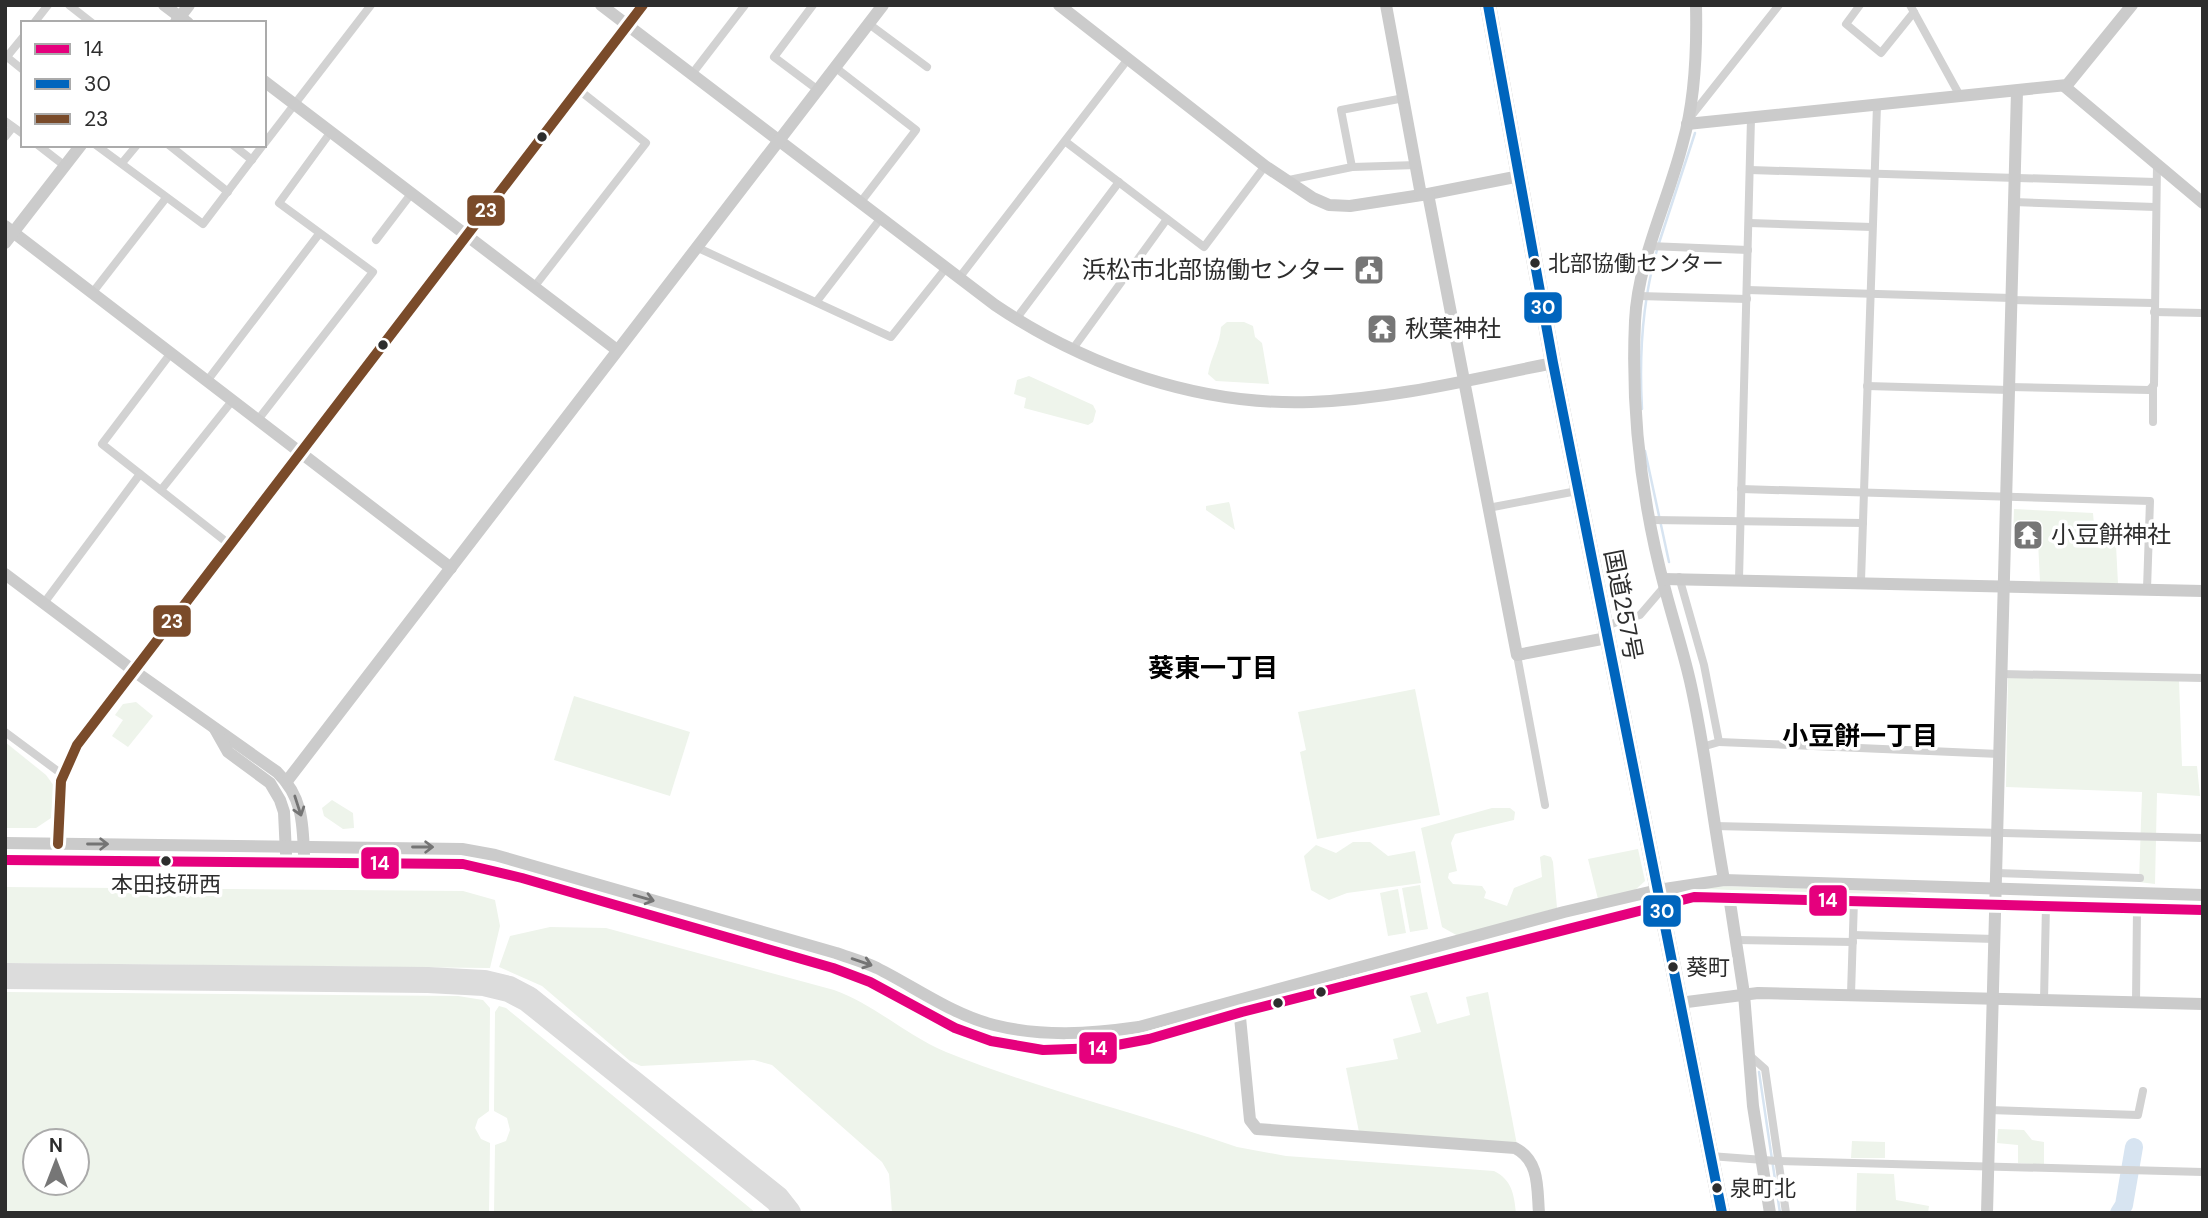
<svg xmlns="http://www.w3.org/2000/svg" width="2208" height="1218" font-family="'DM Sans','Noto Sans JP',sans-serif">
<rect width="100%" height="100%" fill="#fff"/>
<g fill="#eef4eb" fill-rule="evenodd">
<path d="M1227 322H1244L1253 326 1255 337 1262 343 1269 384 1216 381 1208 374C1211 356 1220 345 1221 327Z"/>
<polygon points="1029,376 1093,405 1096,411 1093,422 1088,425 1024,408 1026,398 1014,394 1017,380"/>
<polygon points="1229,502 1230,505 1235,530 1206,510 1206,506"/>
<polygon points="2014,509 2093,513 2094,525 2115,525 2118,584 2040,582 2038,541 2013,539"/>
<polygon points="2008,676 2179,680 2182,766 2197,766 2200,796 2157,793 2155,884 2139,882 2142,792 2006,787"/>
<polygon points="1415,689 1440,815 1317,839 1300,752 1306,750 1298,712"/>
<polygon points="574,696 690,732 670,796 554,760"/>
<polygon points="136,702 153,716 128,747 112,736 123,720 115,715 123,704"/>
<polygon points="5,742 46,775 54,786 51,818 36,828 5,828"/>
<polygon points="332,800 353,813 354,828 343,829 324,816 322,808"/>
<polygon points="1492,808 1510,808 1515,812 1514,820 1455,834 1451,843 1457,871 1449,873 1448,878 1453,884 1482,886 1486,892 1484,898 1507,906 1514,888 1542,877 1540,857 1544,855 1551,857 1553,862 1557,908 1458,936 1442,927 1421,828"/>
<polygon points="1353,842 1370,842 1388,856 1415,851 1421,883 1347,893 1329,900 1311,890 1304,856 1316,845 1336,853"/>
<polygon points="1638,849 1645,881 1635,890 1598,899 1588,859"/>
<polygon points="1420,885 1428,929 1410,932 1402,888"/>
<polygon points="1715,886 1901,891 1930,898 1701,889"/>
<polygon points="5,887 463,891 495,900 500,926 490,968 5,963"/>
<polygon points="1398,889 1406,933 1388,936 1380,893"/>
<path d="M550 927 606 928 834 990C875 1005 906 1035 946 1052 1041 1090 1141 1114 1237 1147L1286 1156 1494 1171C1512 1180 1514 1194 1516 1213H892L889 1174 882 1162 772 1065 754 1060 641 1066 630 1061 542 986 499 967 510 936Z"/>
<path d="M5 992 458 996 483 1000 490 1008 489 1111 478 1119 475 1128 481 1139 490 1143 489 1213H5ZM35 1141H77V1183H35Z"/>
<polygon points="1427,992 1437,1024 1470,1015 1466,997 1488,992 1517,1145 1359,1132 1346,1068 1398,1059 1393,1039 1421,1032 1410,996"/>
<polygon points="499,1006 506,1008 756,1213 494,1213 495,1145 506,1141 510,1130 507,1118 494,1111 495,1012"/>
<polygon points="1998,1129 2024,1130 2032,1140 2044,1142 2044,1165 2018,1163 2018,1145 1997,1143"/>
<polygon points="1852,1141 1885,1142 1885,1158 1851,1158"/>
<polygon points="1857,1173 1894,1174 1896,1200 1929,1206 1928,1213 1856,1213"/>
</g>
<g fill="none" stroke-linecap="round" stroke-linejoin="round">
<g stroke="#d7e4f1" stroke-width="2.5">
<polyline points="1659,243 1695,133"/>
<path d="M1642 409C1639 355 1642 302 1657 250"/>
<polyline points="1645,451 1669,562"/>
<polyline points="1759,1072 1780,1213"/>
</g>
<polyline stroke="#d7e4f1" stroke-width="18" points="2119,1213 2124,1205 2134,1147"/>
<polyline stroke="#dcdcdc" stroke-width="26" points="5,976 428,980 484,983 509,989 528,999 777,1199 788,1213"/>
<g stroke="#d2d2d2" stroke-width="8">
<polyline points="69,5 92,23"/>
<polyline points="813,5 774,57 818,90"/>
<polyline points="1860,5 1846,24 1881,53 1914,12"/>
<polyline points="1910,5 1960,96"/>
<polyline points="34,23 48,5"/>
<polyline points="869,24 927,67"/>
<polyline points="7,57 23,70"/>
<polyline points="5,59 23,37"/>
<polyline points="836,68 916,130 860,203"/>
<polyline points="692,74 745,5"/>
<polyline points="1692,115 1779,5"/>
<polyline points="5,121 23,134"/>
<polyline points="5,137 13,127"/>
<polyline points="1066,142 1204,247 1265,166"/>
<polyline points="264,144 371,5"/>
<polyline points="38,145 65,166"/>
<polyline points="96,145 203,224 263,145"/>
<polyline points="169,145 228,192"/>
<polyline points="233,145 252,160"/>
<polyline points="122,163 137,145"/>
<polyline points="1352,167 1417,165"/>
<polyline points="1750,170 2156,182"/>
<polyline points="1289,180 1352,167 1341,110 1404,98"/>
<polyline points="2013,202 2155,207"/>
<polyline points="1749,223 1872,227"/>
<polyline points="376,240 411,194"/>
<polyline points="1649,246 1748,250"/>
<polyline points="696,247 891,337 946,268"/>
<polyline points="959,278 1128,59"/>
<polyline points="534,287 646,143 579,90"/>
<polyline points="1747,290 2011,298"/>
<polyline points="93,292 166,198"/>
<polyline points="1639,296 1747,299"/>
<polyline points="2011,300 2154,303"/>
<polyline points="817,301 881,218"/>
<polyline points="2154,312 2203,313"/>
<polyline points="1016,319 1119,182"/>
<polyline points="1072,350 1167,219"/>
<polyline points="171,353 102,444 229,544"/>
<polyline points="207,381 319,234"/>
<polyline points="1867,386 2009,390"/>
<polyline points="2009,387 2149,390 2154,385 2157,164"/>
<polyline points="257,421 373,272 279,203 330,133"/>
<polyline points="2153,422 2153,386"/>
<polyline points="1741,489 2150,501 2147,589"/>
<polyline points="161,490 232,401"/>
<polyline points="1488,508 1577,491"/>
<polyline points="1652,520 1863,523"/>
<polyline points="1679,577 1704,665 1719,742 1702,747"/>
<polyline points="1739,579 1751,118"/>
<polyline points="1861,581 1877,105"/>
<polyline points="44,603 140,474"/>
<polyline points="1605,626 1640,615 1664,587"/>
<polyline points="1517,655 1545,805"/>
<polyline points="2001,674 2203,678"/>
<polyline points="5,732 63,775"/>
<polyline points="1719,742 1999,754"/>
<polyline points="1714,826 2203,838"/>
<polyline points="1996,873 2140,878"/>
<polyline points="1853,935 1995,939"/>
<polyline points="1737,940 1853,942"/>
<polyline points="1851,994 1854,900"/>
<polyline points="2044,1000 2046,905"/>
<polyline points="2136,1002 2137,909"/>
<polyline points="1748,1054 1765,1069 1786,1213"/>
<polyline points="1989,1110 2138,1115 2143,1091"/>
<polyline points="1710,1156 1777,1161 2203,1172"/>
</g>
<g stroke="#cbcbcb" stroke-width="12">
<polyline points="164,5 188,23"/>
<path d="M601 5 995 305C1087 367 1199 406 1311 402 1392 399 1473 379 1553 363"/>
<polyline points="1059,5 1265,166 1313,198 1329,205 1350,206 1428,194 1520,176"/>
<polyline points="1386,5 1421,195"/>
<path d="M1696 5C1697 49 1695 100 1683 142 1668 202 1638 259 1635 321 1631 410 1642 503 1665 589 1673 620 1683 650 1690 681 1705 747 1712 814 1724 880"/>
<polyline points="176,22 189,5"/>
<polyline points="264,81 617,350"/>
<polyline points="2064,86 2203,203"/>
<polyline points="1687,124 2067,85 2132,5"/>
<polyline points="1428,194 1517,655 1607,638"/>
<polyline points="5,226 451,568"/>
<polyline points="5,243 81,145"/>
<path d="M5 574 134 671 277 772C302 796 303 822 304 855"/>
<polyline points="1663,579 2203,591"/>
<polyline points="215,729 228,752 270,783 280,800 284,812 286,854"/>
<polyline points="287,781 883,5"/>
<path d="M5 843 462 849 495 855 836 953C850 958 864 962 877 968 915 987 953 1015 994 1025 1042 1037 1090 1034 1139 1027L1564 912 1658 890 1724 880 2203 895"/>
<polyline points="58,844 61,781 77,745 643,5"/>
<polyline points="5,860 463,864 522,878 833,968 870,982 955,1028 991,1041 1043,1050 1101,1048 1149,1039 1242,1012 1694,897 2203,910"/>
<polyline points="1729,896 1744,994 1753,1106 1770,1213"/>
<polyline points="1679,1003 1758,993 2203,1004"/>
<path d="M1239 1007 1250 1120 1257 1129 1515 1148C1540 1161 1537 1188 1539 1213"/>
<polyline points="1987,1213 2017,91"/>
</g>
<polyline stroke="#bfbfbf" stroke-width="16" points="1488,5 1553,363 1722,1213"/>
<g stroke="#fff" stroke-width="16">
<polyline id="bus-1" points="5,860 463,864 522,878 833,968 870,982 955,1028 991,1041 1043,1050 1101,1048 1149,1039 1242,1012 1694,897 2203,910"/>
</g>
<g stroke="#fff" stroke-width="16">
<polyline id="bus-2" points="1488,5 1553,363 1722,1213"/>
</g>
<g stroke="#fff" stroke-width="16">
<polyline id="bus-3" points="58,844 61,781 77,745 643,5"/>
</g>
<use href="#bus-1" stroke="#e5007d" stroke-width="10"/>
<use href="#bus-2" stroke="#0065bd" stroke-width="10"/>
<use href="#bus-3" stroke="#7a4b2a" stroke-width="10"/>
</g>
<defs><path id="oneway-shaft" d="M-6 0H5M1.5-3L5.5 0L1.5 3" fill="none" stroke-width="1.6" stroke-linecap="round" stroke-linejoin="round" transform="scale(1.75)"/></defs>
<g stroke="#747474">
<use href="#oneway-shaft" transform="translate(298 806) rotate(72)"/>
<use href="#oneway-shaft" transform="translate(98 844)"/>
<use href="#oneway-shaft" transform="translate(423 847)"/>
<use href="#oneway-shaft" transform="translate(644 898) rotate(16)"/>
<use href="#oneway-shaft" transform="translate(862 962) rotate(19)"/>
</g>
<defs>
<g id="civic-square" transform="scale(1.575)"><rect x="-9" y="-9" width="18" height="18" rx="4" fill="#767676" stroke="#fff"/><path d="M-.6-6.5H3V-4.5H.6V-3L4-1V1h2V6H-6V1h2V-1L-.6-3ZM-1.2 2.5V6h2.4V2.5Z" fill="#fff"/></g>
<g id="temple-square" transform="scale(1.575)"><rect x="-9" y="-9" width="18" height="18" rx="4" fill="#767676" stroke="#fff"/><path d="M0-6L5-2H3V0L6.5 2.5H4V6H1.5V3h-3V6H-4V2.5H-6.5L-3 0V-2H-5Z" fill="#fff"/></g>
</defs>
<g fill-rule="evenodd">
<use href="#civic-square" x="1369" y="270"/>
<use href="#temple-square" x="1382" y="329"/>
<use href="#temple-square" x="2028" y="535"/>
</g>
<g fill="#2d2d2d" stroke="#fff" stroke-width="2.5">
<circle cx="542" cy="137" r="6"/>
<circle cx="1535" cy="263" r="6"/>
<circle cx="383" cy="345" r="6"/>
<circle cx="166" cy="861" r="6"/>
<circle cx="1673" cy="967" r="6"/>
<circle cx="1321" cy="992" r="6"/>
<circle cx="1278" cy="1003" r="6"/>
<circle cx="1717" cy="1188" r="6"/>
</g>
<g text-anchor="middle" stroke-width="7" stroke-linejoin="round" paint-order="stroke">
<g font-size="22" fill="#2d2d2d" stroke="#fff" text-anchor="start">
<text x="1548" y="271">北部協働センター</text>
<text x="166" y="892" text-anchor="middle">本田技研西</text>
<text x="1686" y="975">葵町</text>
<text x="1730" y="1196">泉町北</text>
</g>
<g font-size="24" fill="#2d2d2d" stroke="#fff" text-anchor="start">
<text x="1346" y="278" text-anchor="end">浜松市北部協働センター</text>
<text x="1405" y="337">秋葉神社</text>
<text x="2051" y="543">小豆餅神社</text>
</g>
<g font-size="24" fill="#2d2d2d" stroke="#fff">
<text transform="translate(1623 605) rotate(79)" y="8">国道257号</text>
</g>
<g font-size="26" font-weight="bold" fill="#000" stroke="#fff">
<text x="1213" y="677">葵東一丁目</text>
<text x="1860" y="745">小豆餅一丁目</text>
</g>
</g>
<g stroke="#fff" stroke-width="2.5">
<rect x="466" y="194" width="40" height="33" rx="7" fill="#7a4b2a"/>
<rect x="1523" y="291" width="40" height="33" rx="7" fill="#0065bd"/>
<rect x="152" y="604" width="40" height="34" rx="7" fill="#7a4b2a"/>
<rect x="360" y="846" width="40" height="34" rx="7" fill="#e5007d"/>
<rect x="1808" y="884" width="40" height="33" rx="7" fill="#e5007d"/>
<rect x="1642" y="894" width="40" height="34" rx="7" fill="#0065bd"/>
<rect x="1078" y="1031" width="40" height="34" rx="7" fill="#e5007d"/>
</g>
<g font-size="19" text-anchor="middle" font-weight="bold" fill="#fff">
<text x="486" y="217">23</text>
<text x="1543" y="314">30</text>
<text x="172" y="628">23</text>
<text x="380" y="870">14</text>
<text x="1828" y="907">14</text>
<text x="1662" y="918">30</text>
<text x="1098" y="1055">14</text>
</g>
<rect width="2208" height="1218" fill="none" stroke="#2d2d2d" stroke-width="14"/>
<rect x="21" y="21" width="245" height="126" fill="#ffffff" stroke="#ababab" stroke-width="2"/>
<rect x="35" y="44" width="35" height="10" fill="#e5007d" stroke="#ababab" stroke-width="2"/>
<text x="84" y="56" font-size="21" fill="#2d2d2d">14</text>
<rect x="35" y="79" width="35" height="10" fill="#0065bd" stroke="#ababab" stroke-width="2"/>
<text x="84" y="91" font-size="21" fill="#2d2d2d">30</text>
<rect x="35" y="114" width="35" height="10" fill="#7a4b2a" stroke="#ababab" stroke-width="2"/>
<text x="84" y="126" font-size="21" fill="#2d2d2d">23</text>
<g transform="translate(56 1162)"><circle r="33" fill="#ffffff" stroke="#ababab" stroke-width="2"/>
<path d="M0-5L12 26L0 18L-12 26Z" fill="#767676"/>
<text y="-10" font-size="19" font-weight="bold" text-anchor="middle" fill="#2d2d2d">N</text>
</g>
</svg>
